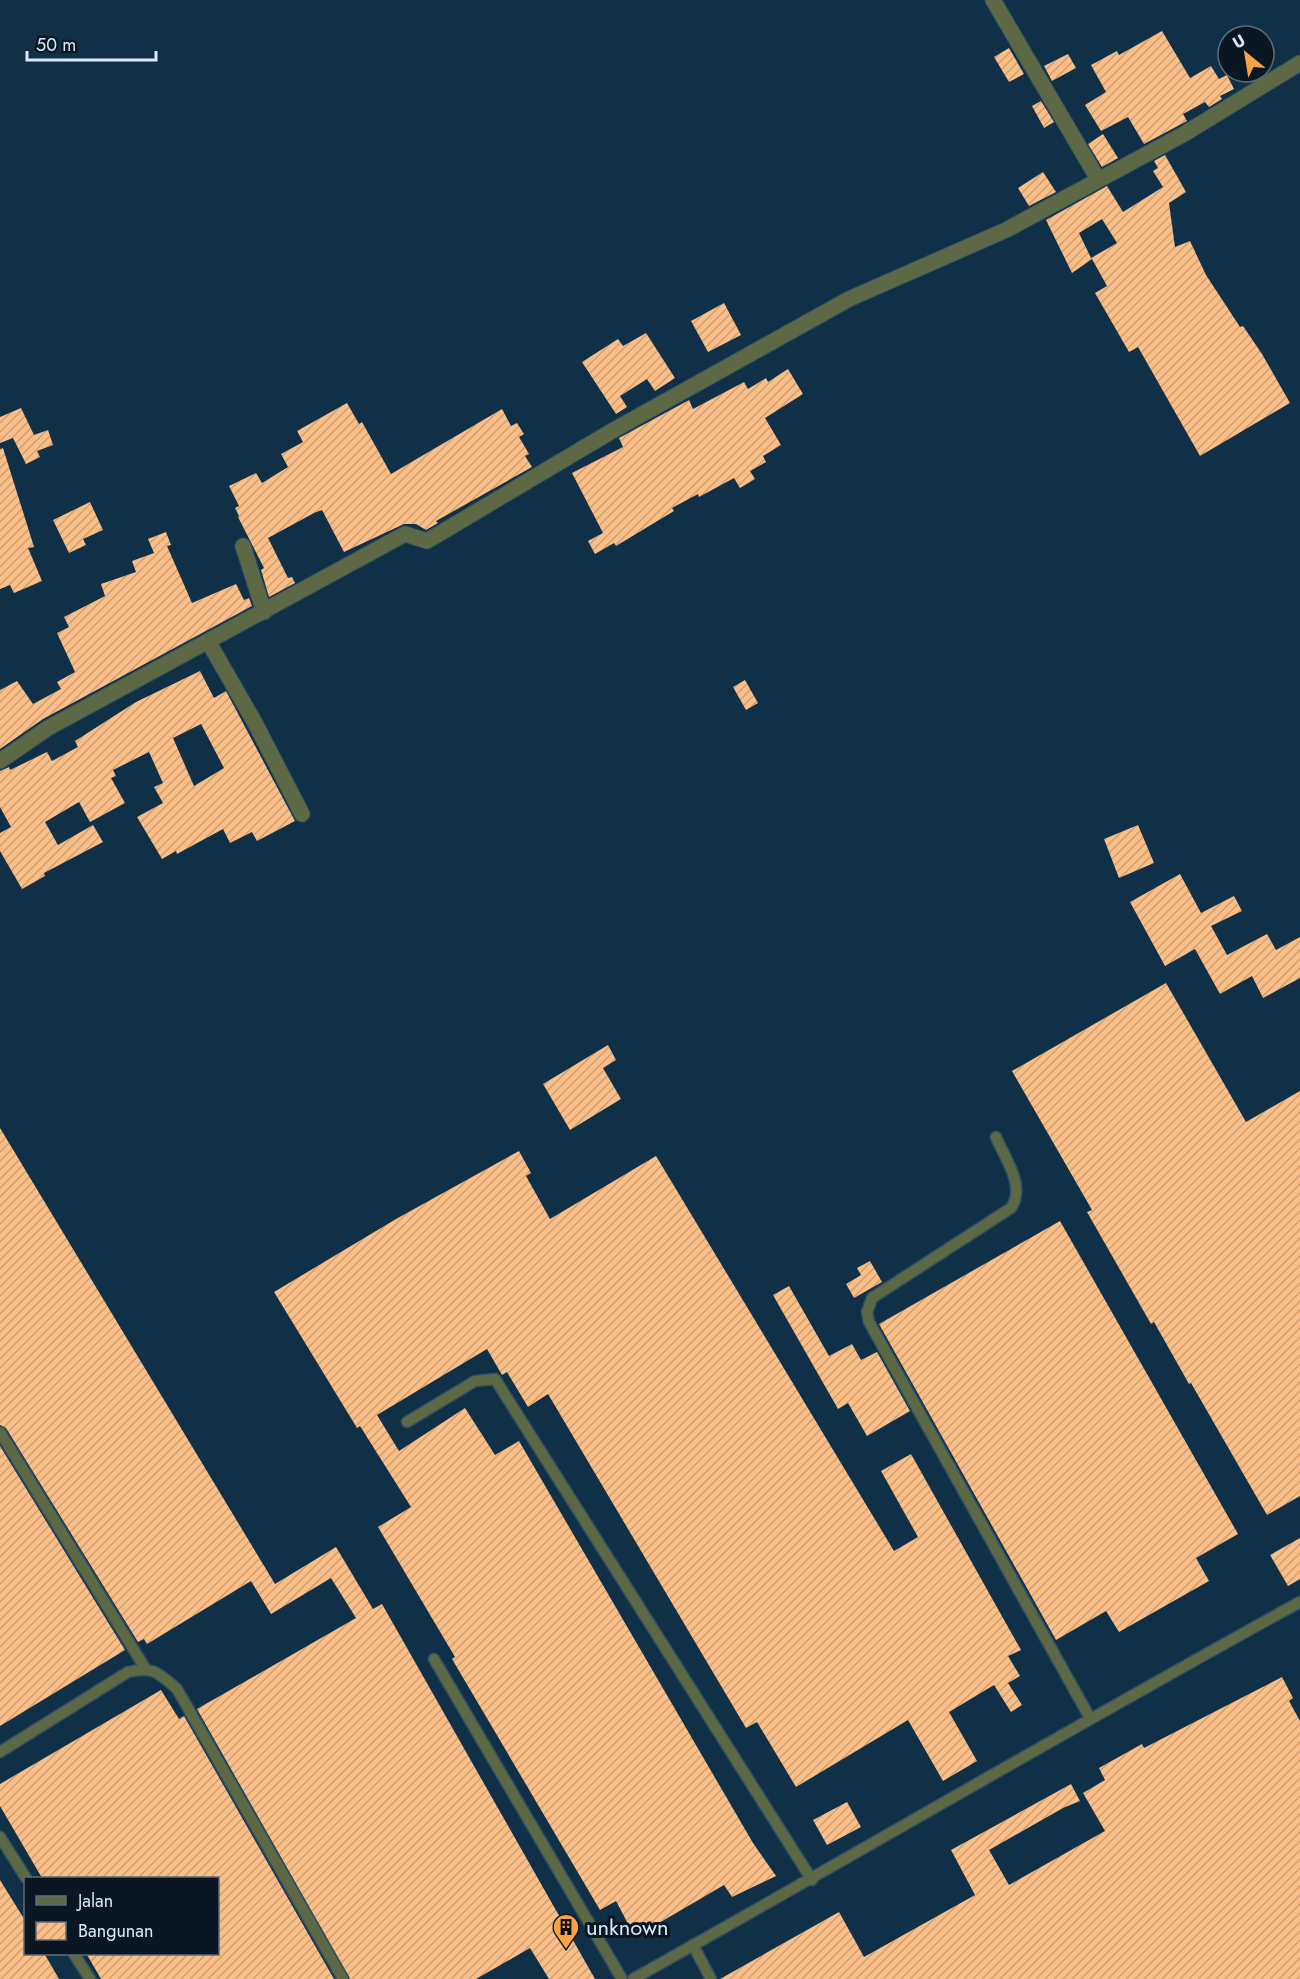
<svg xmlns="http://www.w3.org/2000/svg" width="1300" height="1979" font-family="Jost,sans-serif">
<defs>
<pattern id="building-hatch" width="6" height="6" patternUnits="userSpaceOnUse" patternTransform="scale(1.5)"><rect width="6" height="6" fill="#fabe86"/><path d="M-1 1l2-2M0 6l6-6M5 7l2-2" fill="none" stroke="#cca077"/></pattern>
</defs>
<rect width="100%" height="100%" fill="#103048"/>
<g fill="url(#building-hatch)" fill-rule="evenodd">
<polygon points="1162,31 1190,78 1211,66 1219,79 1227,75 1234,89 1220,96 1222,99 1209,107 1205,102 1183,114 1187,121 1144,144 1128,117 1101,131 1085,105 1106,92 1091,65 1117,51 1119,55"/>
<polygon points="1009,48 1024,74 1009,82 994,57"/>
<polygon points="1068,54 1076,68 1052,81 1044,66"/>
<polygon points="1041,101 1054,122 1044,128 1032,106"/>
<polygon points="1103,134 1118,158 1102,167 1088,144"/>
<path d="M1165 155 1186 192 1169 203 1175 247 1190 241 1206 275 1240 327 1243 326 1262 354 1290 403 1200 456 1138 347 1129 352 1095 293 1107 286 1092 259 1072 273 1046 220 1107 186 1123 212 1163 187 1153 171 1158 168 1154 161ZM1102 219 1117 243 1091 258 1079 233Z"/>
<polygon points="1043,172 1056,192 1029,206 1018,188"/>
<polygon points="724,303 741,335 708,352 691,321"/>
<polygon points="646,333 675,378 655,391 647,379 620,396 627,407 616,414 582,362 618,339 623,346"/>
<polygon points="788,369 803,394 765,418 781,445 763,456 766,462 750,471 755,479 740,488 734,478 699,497 698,494 672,508 674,511 616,546 614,543 595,554 588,541 603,533 572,473 623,447 619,438 689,400 693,409 744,382 748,389 766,378 768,382"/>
<polygon points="347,403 359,424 362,422 391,474 502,409 511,426 517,423 524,434 519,437 529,454 525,456 532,467 436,521 438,523 426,530 416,524 404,524 344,552 322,510 314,513 268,538 288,578 292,577 295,583 269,597 261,570 264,568 238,517 239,516 235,508 239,506 229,486 256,473 262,483 288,467 281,454 303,442 297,431"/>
<polygon points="21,408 34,435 48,430 53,445 37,451 40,457 26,464 13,438 0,443 0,417"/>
<polygon points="3,448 34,547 28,548 42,581 14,593 10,585 0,589 0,449"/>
<polygon points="90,502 103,530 83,539 86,545 69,553 53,520"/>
<polygon points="166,532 171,545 167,546 192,603 236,584 244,600 249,598 252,606 43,719 0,749 0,690 17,681 33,704 61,689 57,682 75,672 57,633 69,627 64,617 105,596 101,584 136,572 132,561 154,553 148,539"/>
<path d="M200 671 214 698 226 691 295 821 257 841 252 832 230 843 223 829 177 854 176 851 162 859 137 817 163 803 154 787 163 783 149 752 113 770 116 776 111 778 125 803 90 822 79 802 45 822 58 845 93 825 103 842 44 873 45 876 22 889 0 851V833L11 827 0 807V771L9 767 10 770 47 752 52 761 78 747 75 741 136 702ZM201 724 224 768 194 786 173 738Z"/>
<polygon points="745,680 758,703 746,710 733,687"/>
<polygon points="1138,825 1154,863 1119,878 1104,839"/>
<polygon points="1180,874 1201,913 1234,896 1242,911 1211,926 1227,955 1267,934 1276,950 1300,937 1300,978 1263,998 1252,976 1220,994 1195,949 1165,966 1130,902"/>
<polygon points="1166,983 1246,1122 1300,1091 1300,1496 1267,1515 1191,1383 1189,1384 1154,1322 1151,1324 1087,1212 1092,1210 1012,1071"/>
<polygon points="608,1045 616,1060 603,1068 621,1099 570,1130 543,1084"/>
<polygon points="0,1128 275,1584 336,1547 373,1609 382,1604 595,1979 549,1979 530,1948 476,1979 350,1979 197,1709 356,1618 331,1578 271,1614 251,1581 147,1644 144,1639 138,1642 6,1428 0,1425"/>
<polygon points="519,1151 531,1173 526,1176 550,1219 656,1156 894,1551 918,1537 881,1471 911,1454 1021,1650 1008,1656 1020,1676 1008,1683 1022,1705 1011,1712 994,1685 949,1712 977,1761 943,1781 908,1720 796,1787 757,1722 746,1728 548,1394 528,1407 507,1372 502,1375 487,1349 377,1415 399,1451 465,1408 495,1455 519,1441 753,1843 776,1876 732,1897 724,1885 635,1937 616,1901 600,1910 452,1659 455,1657 378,1527 411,1507 360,1426 357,1428 274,1292 396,1219"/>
<polygon points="1060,1221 1238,1534 1196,1558 1209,1581 1119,1632 1106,1611 1056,1640 879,1324"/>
<polygon points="870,1261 882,1282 854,1298 846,1284 861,1275 857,1268"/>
<polygon points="789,1286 829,1356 852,1344 861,1360 877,1352 910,1411 867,1436 848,1403 838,1409 773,1295"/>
<polygon points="0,1446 125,1650 0,1726"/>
<polygon points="1300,1538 1300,1579 1288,1586 1270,1555"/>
<polygon points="1282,1677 1293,1698 1289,1701 1300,1721 1300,1979 720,1979 839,1912 864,1957 975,1895 951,1850 1071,1784 1080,1801 1063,1808 989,1850 1009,1885 1105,1831 1083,1793 1105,1780 1099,1768 1142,1744 1144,1748"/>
<polygon points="161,1690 179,1719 184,1716 334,1979 101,1979 86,1953 218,1953 218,1878 42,1878 0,1806 0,1784"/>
<polygon points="847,1802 861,1827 827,1845 813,1820"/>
<polygon points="0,1880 26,1922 26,1953 44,1953 59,1979 0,1979"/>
</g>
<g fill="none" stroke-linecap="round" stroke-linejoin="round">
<g stroke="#304e64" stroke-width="13">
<g id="lane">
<path d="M996 1137C1005 1159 1026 1186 1011 1208L872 1298 867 1312 869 1322 1090 1718"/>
<polyline points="407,1422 475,1381 495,1379 812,1880"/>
<polyline points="0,1432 145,1668"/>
<polyline points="434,1659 622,1979"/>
<path d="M0 1752 128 1672C153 1666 159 1673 177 1689L343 1979"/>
<polyline points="0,1837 26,1878"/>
<polyline points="693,1945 711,1979"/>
<polyline points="74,1954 90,1979"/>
<path d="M633 1979C856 1854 1076 1725 1300 1602"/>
</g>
</g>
<g stroke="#304e64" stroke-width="17">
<g id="street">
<polyline points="993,0 1098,179"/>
<polyline points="243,546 264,612"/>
<polyline points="209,643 255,723 302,814"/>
<polyline points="0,761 48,728 405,534 427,541 612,431 849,299 1006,230 1184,134 1300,63"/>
</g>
</g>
<use href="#lane" stroke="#5d6945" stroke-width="10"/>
<use href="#street" stroke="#5d6945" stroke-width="15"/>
</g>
<defs>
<g id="building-pin" transform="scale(1.35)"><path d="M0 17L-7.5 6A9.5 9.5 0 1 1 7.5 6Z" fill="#f7a149" stroke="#0a1722"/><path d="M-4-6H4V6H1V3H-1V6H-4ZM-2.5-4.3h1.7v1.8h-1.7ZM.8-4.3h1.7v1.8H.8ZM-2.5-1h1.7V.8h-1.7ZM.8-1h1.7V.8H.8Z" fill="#111"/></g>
</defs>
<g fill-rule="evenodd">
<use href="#building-pin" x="566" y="1927"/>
</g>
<g text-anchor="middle" stroke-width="6" stroke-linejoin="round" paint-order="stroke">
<g font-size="22" fill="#d9ebfa" stroke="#0a1722" text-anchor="start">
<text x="586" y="1935">unknown</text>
</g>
</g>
<rect x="24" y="1877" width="195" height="78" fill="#0a1722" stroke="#5d6c78" stroke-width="1.5"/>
<rect x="36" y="1896" width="30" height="9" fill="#5d6945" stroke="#5d6c78" stroke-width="1.5"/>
<text x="78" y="1907" font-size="18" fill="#d9ebfa">Jalan</text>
<rect x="36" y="1922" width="30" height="18" fill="url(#building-hatch)" stroke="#5d6c78" stroke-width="1.5"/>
<text x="78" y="1937" font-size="18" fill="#d9ebfa">Bangunan</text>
<g transform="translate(1246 54) rotate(330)"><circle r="28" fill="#0a1722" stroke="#5d6c78" stroke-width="1.5"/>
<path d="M0-4.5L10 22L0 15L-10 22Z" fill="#f7a149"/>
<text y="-9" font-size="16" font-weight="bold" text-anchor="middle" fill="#d9ebfa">U</text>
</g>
<path d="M27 51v9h129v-9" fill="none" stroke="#d9ebfa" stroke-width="3"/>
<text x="36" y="51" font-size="18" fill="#d9ebfa" stroke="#0a1722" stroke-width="4.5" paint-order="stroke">50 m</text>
</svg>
